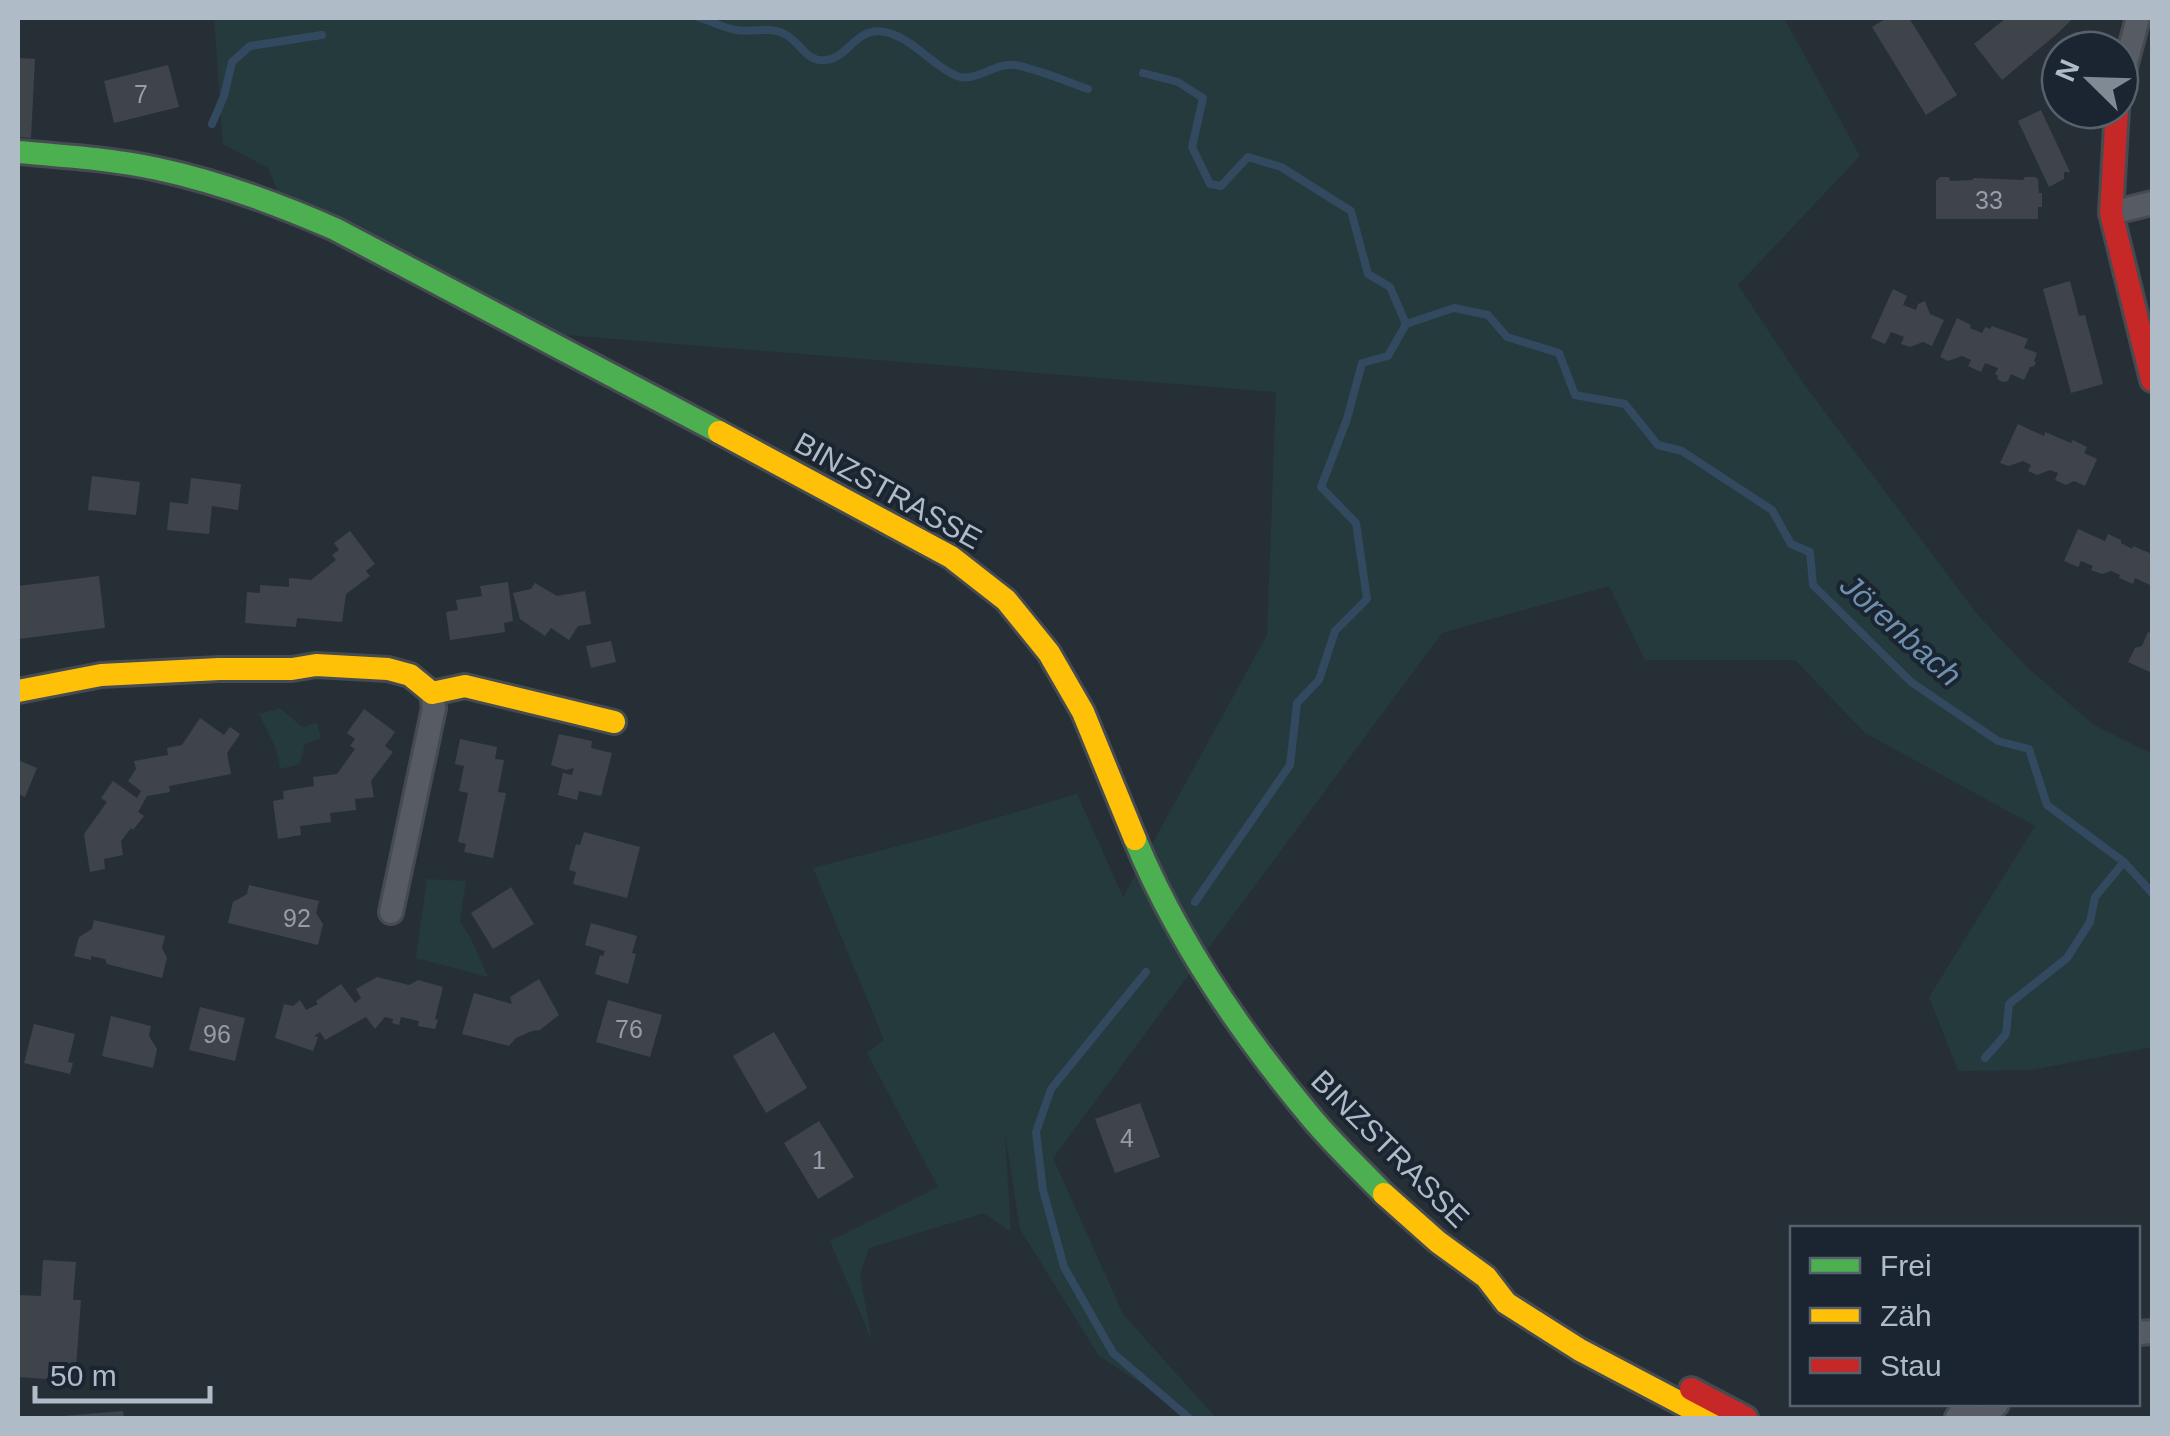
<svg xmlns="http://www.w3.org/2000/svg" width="2170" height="1436" font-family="Arial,sans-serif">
<rect width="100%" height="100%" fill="#272f36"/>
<g fill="#243a3c">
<polygon points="214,18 1784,18 1860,156 1738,285 1801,380 1977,614 2029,669 2094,725 2152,754 2152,1047 2032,1070 1958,1071 1929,997 2035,826 1865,733 1795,660 1645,660 1609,586 1442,633 1053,1158 1123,1314 1216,1418 1194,1418 1099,1356 1020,1229 1005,1134 1011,1232 984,1213 869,1248 860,1275 872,1341 830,1241 938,1187 867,1053 884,1040 813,868 925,839 1077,794 1123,897 1267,635 1276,392 528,332 284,207 268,168 223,144"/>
<path d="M280 708 302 727 317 723 321 738 305 744 300 764 280 769C277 744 269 736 259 714Z"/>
<polygon points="427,879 466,881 460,921 472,941 488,977 416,958"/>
</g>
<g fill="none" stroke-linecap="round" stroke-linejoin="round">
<g stroke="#334960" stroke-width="8">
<path d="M700 18C711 21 724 28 736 30 755 33 771 25 788 36 802 45 807 62 825 60 849 59 855 26 885 32 913 38 931 65 957 76 976 83 995 62 1015 65 1040 70 1065 81 1088 89"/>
<polyline points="1143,73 1178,82 1203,98 1192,147 1210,184 1221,186 1248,157 1281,167 1351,211 1368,274 1390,287 1406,324 1454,308 1488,315 1507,337 1559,353 1575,395 1625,404 1658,445 1682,451 1772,510 1791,544 1810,552 1813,585 1911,682 1998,741 2029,749 2047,805 2124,862 2152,893"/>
<polyline points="212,124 224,96 232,62 250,46 322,35"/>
<polyline points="1195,902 1290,765 1297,703 1319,680 1335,631 1367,599 1356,523 1321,487 1347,419 1362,363 1388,356 1406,324"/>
<polyline points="1146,972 1051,1089 1036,1132 1043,1190 1064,1267 1113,1353 1189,1418"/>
<polyline points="1985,1058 2006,1034 2009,1004 2067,958 2090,922 2095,897 2124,862"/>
</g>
</g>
<g fill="#3e444a">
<polygon points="1887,18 1909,18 1957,95 1926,115 1872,27"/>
<polygon points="2006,18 2073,18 2058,33 2002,80 1974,44"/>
<polygon points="18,58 35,59 31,138 18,137"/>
<polygon points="168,65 179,107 114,123 104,81"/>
<polygon points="2041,110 2070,172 2064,172 2064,179 2049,187 2018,121"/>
<polygon points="1940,177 1949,177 1950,181 1973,180 1973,178 2023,180 2025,177 2035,177 2038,179 2039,193 2042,193 2042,207 2038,207 2038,219 1936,219 1936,181"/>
<polygon points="2070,281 2079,316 2085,315 2103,384 2071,393 2043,289"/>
<polygon points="1893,289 1907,296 1903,305 1916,310 1918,304 1925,301 1930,314 1944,320 1932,346 1923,342 1910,347 1901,344 1904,337 1891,332 1885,344 1871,338"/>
<polygon points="1957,318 1971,325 1970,328 1982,333 1985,327 1990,329 1992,326 2028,339 2024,348 2037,353 2034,361 2036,362 2034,366 2030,367 2024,380 2011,374 2008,381 2003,382 1997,379 1998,376 1995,374 1998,368 1985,363 1981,372 1968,366 1971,360 1962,356 1948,361 1940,357"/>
<polygon points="2018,424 2044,436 2045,432 2071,443 2073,440 2087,447 2084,453 2097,459 2085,486 2074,481 2066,485 2055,480 2058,473 2050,470 2037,475 2028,471 2031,465 2023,461 2009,466 2000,463"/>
<polygon points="92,476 140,482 136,515 88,510"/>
<polygon points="191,478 241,484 238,510 212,506 209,534 167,530 170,502 188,504"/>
<polygon points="2078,529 2105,541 2108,534 2121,540 2121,543 2132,549 2133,546 2152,554 2152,586 2135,578 2133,584 2119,578 2120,575 2111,571 2102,574 2091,570 2093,566 2081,561 2078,567 2064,561"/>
<polygon points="350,531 375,564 366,571 370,576 346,594 342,622 297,618 296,627 245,623 247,592 260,593 260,585 289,587 289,578 311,580 336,560 332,555 339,550 334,543"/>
<polygon points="99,576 105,628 18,639 18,586"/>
<polygon points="508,582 513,621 504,623 505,632 450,640 446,612 458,610 456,600 482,596 480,586"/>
<polygon points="535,583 557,596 585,591 591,624 578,626 569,640 551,628 545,636 520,619 513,593 531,589"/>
<polygon points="2148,632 2152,634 2152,673 2128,662 2135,648 2142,646"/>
<polygon points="611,641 616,662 591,668 586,646"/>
<polygon points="364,709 395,732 385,746 393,752 371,781 374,797 355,799 356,810 330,813 331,822 300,826 301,835 278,839 273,801 284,799 283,791 314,786 313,777 337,774 355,749 350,746 355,739 347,733"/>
<polygon points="200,718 224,735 230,727 240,734 227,753 231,774 169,786 170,792 147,796 138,812 144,816 133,830 131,828 121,841 123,855 104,859 105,869 90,872 84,834 107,802 101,798 113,781 137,798 141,791 128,781 136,769 134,761 168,755 167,748 182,745"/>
<polygon points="559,734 592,741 591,748 612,753 601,796 579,791 577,800 558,795 563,773 572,775 574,768 566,770 551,765"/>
<polygon points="460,739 497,747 495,759 504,760 498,792 506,793 493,858 464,852 466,844 458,842 468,793 459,791 464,766 455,764"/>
<polygon points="18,760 37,768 25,797 18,794"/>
<polygon points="584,832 640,847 627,898 573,884 576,872 569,870 576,844 580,845"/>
<polygon points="249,885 319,901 316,913 323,924 318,945 228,923 233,902 247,894"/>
<polygon points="511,887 534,924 493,949 471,913"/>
<polygon points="94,920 165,936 162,948 167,958 162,978 107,964 105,959 91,956 91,960 74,956 79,937 92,929"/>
<polygon points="591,923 637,936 632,953 636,954 628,984 595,974 600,955 603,956 605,951 585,945"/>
<polygon points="377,977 409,985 418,980 443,987 435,1019 438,1020 435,1029 418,1026 419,1021 401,1017 399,1025 392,1023 393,1019 385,1017 375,1029 366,1017 325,1040 320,1032 314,1036 318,1037 313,1051 275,1038 284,1004 293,1006 300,1000 306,1010 318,1004 316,1001 341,984 355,1003 361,998 356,989"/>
<polygon points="539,979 559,1015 540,1030 532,1031 516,1038 509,1046 462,1034 474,993 512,1004 510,997"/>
<polygon points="608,1000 662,1015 650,1057 596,1042"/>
<polygon points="200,1007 245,1018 235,1061 189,1050"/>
<polygon points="111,1016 151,1026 149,1036 157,1049 153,1068 102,1056"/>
<polygon points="34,1024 75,1034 68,1062 73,1063 70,1074 24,1063"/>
<polygon points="774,1032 807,1088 766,1113 733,1056"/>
<polygon points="1140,1103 1160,1157 1115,1173 1095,1119"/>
<polygon points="819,1121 854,1177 818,1199 784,1143"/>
<polygon points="43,1260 76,1262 73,1300 81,1300 75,1381 18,1377 18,1295 41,1296"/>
<polygon points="123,1411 124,1418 63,1418 63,1416"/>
</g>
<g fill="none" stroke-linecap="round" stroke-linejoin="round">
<g stroke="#454b51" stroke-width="28">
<g id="street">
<polyline points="2120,86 2138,18"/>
<polyline points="2111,213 2152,203"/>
<polyline points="391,912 434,708 432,693"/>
<polyline points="2138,1333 2152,1332"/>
<polyline points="1957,1418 1967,1404"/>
<polyline points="1983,1418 1997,1404"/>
</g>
</g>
<g stroke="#454b51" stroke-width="28">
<g id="fast">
<path d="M18 152C65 156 112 159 158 169 219 182 278 204 335 229L719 432"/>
<path d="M1135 839C1177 941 1240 1032 1310 1116 1333 1144 1359 1168 1384 1194"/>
</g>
</g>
<g stroke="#454b51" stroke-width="28">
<g id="slow">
<polyline points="719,432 951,557 1006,600 1049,653 1083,712 1135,839"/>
<polyline points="18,691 101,675 219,669 292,669 316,665 388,669 410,675 432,693 465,686 614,722"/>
<polyline points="1384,1194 1438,1242 1486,1277 1506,1303 1580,1350 1709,1418"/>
</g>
</g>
<g stroke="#454b51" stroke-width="28">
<g id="jam">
<polyline points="2117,110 2111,213 2152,380"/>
<polyline points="1691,1389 1746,1418"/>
</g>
</g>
<use href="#street" stroke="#575c64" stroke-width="22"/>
<use href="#fast" stroke="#4caf50" stroke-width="22"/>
<use href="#slow" stroke="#ffc107" stroke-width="22"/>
<use href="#jam" stroke="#c62828" stroke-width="22"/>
</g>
<g text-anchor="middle" stroke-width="8" stroke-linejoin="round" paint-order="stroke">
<g font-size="25" fill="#949da8">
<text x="141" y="103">7</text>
<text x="1989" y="209">33</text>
<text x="297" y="927">92</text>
<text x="629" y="1038">76</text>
<text x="217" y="1043">96</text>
<text x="1127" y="1147">4</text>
<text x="819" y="1169">1</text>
</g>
<g font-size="30" fill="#b0bbc8" stroke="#1a2531">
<text transform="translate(888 491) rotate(29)" y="10">BINZSTRASSE</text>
<text transform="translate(1390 1149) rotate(45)" y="10">BINZSTRASSE</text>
</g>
<g font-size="32" font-style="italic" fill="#6f8fad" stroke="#1a2531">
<text transform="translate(1901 630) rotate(42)" y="11">Jörenbach</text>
</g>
</g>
<rect width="2170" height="1436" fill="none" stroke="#b0bbc8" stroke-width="40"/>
<rect x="1790" y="1226" width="350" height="180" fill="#1a2531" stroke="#56616d" stroke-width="2.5"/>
<rect x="1810" y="1258" width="50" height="15" fill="#4caf50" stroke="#56616d" stroke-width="2.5"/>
<text x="1880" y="1276" font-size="30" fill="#b0bbc8">Frei</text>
<rect x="1810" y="1308" width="50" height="15" fill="#ffc107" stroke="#56616d" stroke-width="2.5"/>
<text x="1880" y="1326" font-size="30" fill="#b0bbc8">Zäh</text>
<rect x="1810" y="1358" width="50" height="15" fill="#c62828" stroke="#56616d" stroke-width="2.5"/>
<text x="1880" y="1376" font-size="30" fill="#b0bbc8">Stau</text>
<g transform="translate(2090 80) rotate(293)"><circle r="48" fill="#1a2531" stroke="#56616d" stroke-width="2.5"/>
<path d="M0-8L18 38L0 25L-18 38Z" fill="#808a95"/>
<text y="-15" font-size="28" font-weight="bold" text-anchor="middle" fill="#b0bbc8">N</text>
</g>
<path d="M35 1386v15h175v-15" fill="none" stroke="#b0bbc8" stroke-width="5"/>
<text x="50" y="1386" font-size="30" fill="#b0bbc8" stroke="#1a2531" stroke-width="8" paint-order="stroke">50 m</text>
</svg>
